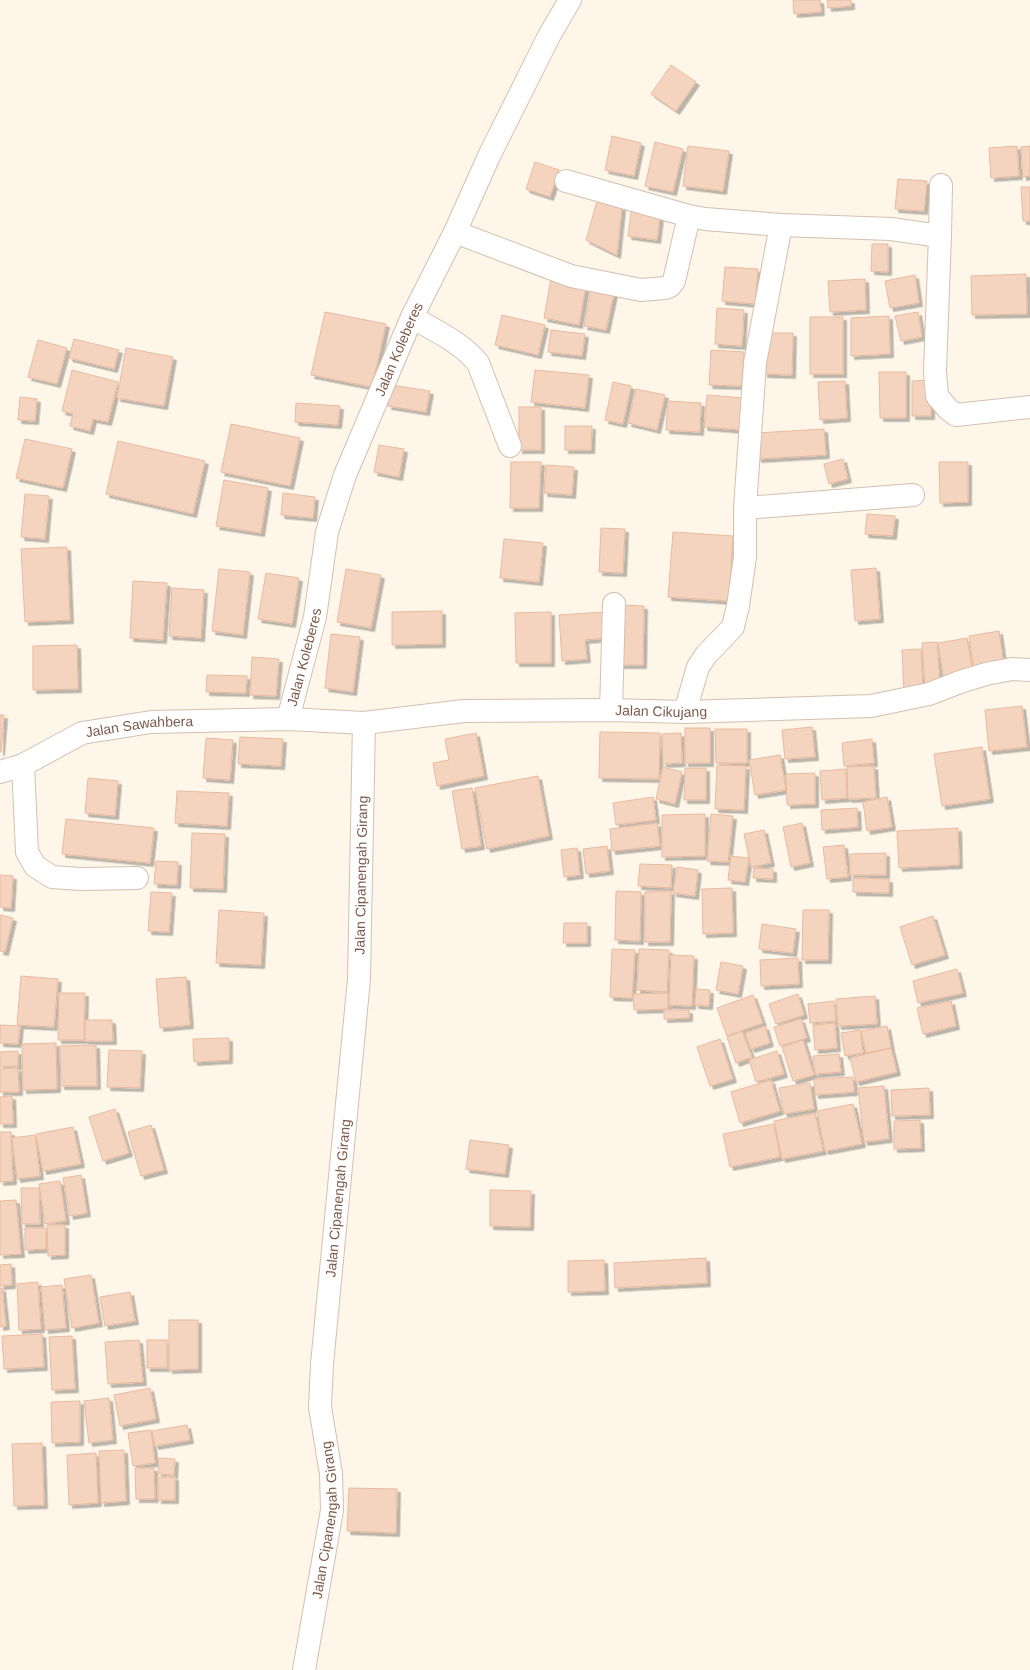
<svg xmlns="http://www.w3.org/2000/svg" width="1030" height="1670" font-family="Arial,sans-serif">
<defs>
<filter id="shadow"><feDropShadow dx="3.5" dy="3.5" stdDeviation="0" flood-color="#0004"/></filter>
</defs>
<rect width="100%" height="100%" fill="#fef6e9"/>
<g fill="#f5d4bf" stroke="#e9ba9e" filter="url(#shadow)">
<polygon points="793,0 820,0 821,12 794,14"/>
<polygon points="827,0 851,0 851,6 828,8"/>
<polygon points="671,65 696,82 676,111 651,94"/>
<polygon points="612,136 641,143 634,176 605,170"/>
<polygon points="655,142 683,149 673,192 645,186"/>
<polygon points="688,146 729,151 723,191 683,186"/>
<polygon points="1017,146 1019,176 991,178 989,148"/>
<polygon points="1030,146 1030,176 1023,177 1021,147"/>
<polygon points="535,162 559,170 550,197 526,189"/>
<polygon points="898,179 927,181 924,211 895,209"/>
<polygon points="1021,187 1030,187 1030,221 1023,221"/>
<polygon points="597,201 622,207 617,255 586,240"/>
<polygon points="632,206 661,209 657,240 628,236"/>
<polygon points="872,244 888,244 888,272 871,271"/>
<polygon points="725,267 758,269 755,304 722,301"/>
<polygon points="1026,274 1027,314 972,315 971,276"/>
<polygon points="915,275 919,303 890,308 885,281"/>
<polygon points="551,279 586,285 579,325 544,318"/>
<polygon points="865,279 866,310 830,312 828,281"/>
<polygon points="591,289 614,293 606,330 584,326"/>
<polygon points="717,308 744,310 742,346 715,344"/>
<polygon points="325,312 386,324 372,387 311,375"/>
<polygon points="918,312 922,337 901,341 895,316"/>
<polygon points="502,315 545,325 538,355 495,345"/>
<polygon points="889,316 890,354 851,356 851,318"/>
<rect x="810" y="317" width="33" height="57"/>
<polygon points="551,330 585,334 582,356 548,352"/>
<polygon points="766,333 793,333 792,375 764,374"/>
<polygon points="74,339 119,350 114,369 69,358"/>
<polygon points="38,340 67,348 57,384 28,377"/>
<polygon points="126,348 173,357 164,406 117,398"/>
<polygon points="711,350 744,352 742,386 709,385"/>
<polygon points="72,370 118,382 108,422 93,419 90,431 70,426 73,414 62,411"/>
<polygon points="535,370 589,375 585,408 531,402"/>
<polygon points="879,372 906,372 906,418 880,418"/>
<polygon points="931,380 931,416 912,416 912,381"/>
<polygon points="845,381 847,418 820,420 818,382"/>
<polygon points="613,382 631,386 623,424 605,420"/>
<polygon points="391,385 430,391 426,412 388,406"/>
<polygon points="636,389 665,395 657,430 628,423"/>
<polygon points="707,395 744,398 741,430 704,427"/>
<polygon points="20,397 37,399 35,421 18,420"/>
<polygon points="668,401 701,403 700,432 666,430"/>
<polygon points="296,403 340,406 338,425 295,422"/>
<rect x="519" y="407" width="22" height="43"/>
<polygon points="231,424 300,438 290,486 221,472"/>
<polygon points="565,426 592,426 591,450 565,450"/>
<polygon points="824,429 826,455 758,459 756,433"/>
<polygon points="25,439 72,449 63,488 16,478"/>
<polygon points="118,441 205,461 193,514 106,494"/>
<polygon points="379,445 404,449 399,477 374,472"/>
<polygon points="843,459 848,479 829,484 824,464"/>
<polygon points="511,462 541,462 539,508 510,508"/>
<polygon points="939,462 968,462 968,502 940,503"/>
<polygon points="546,465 574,467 572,495 544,493"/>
<polygon points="224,480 268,488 261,533 216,526"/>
<polygon points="283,493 315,497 313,518 281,515"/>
<polygon points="25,494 49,496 45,539 21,537"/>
<polygon points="867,514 895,516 893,536 865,534"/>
<polygon points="601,528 625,529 623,573 599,572"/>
<polygon points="673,532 733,536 729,601 668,597"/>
<polygon points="504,539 543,543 539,582 500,578"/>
<polygon points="67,547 70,620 25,622 21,549"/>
<polygon points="876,568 880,619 855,621 851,570"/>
<polygon points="219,569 250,572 243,635 212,631"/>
<polygon points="346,569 381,575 371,628 337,622"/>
<polygon points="266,573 299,578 292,624 258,619"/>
<polygon points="133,581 167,583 163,640 130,638"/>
<polygon points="172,588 204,590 201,638 169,636"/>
<polygon points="620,605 644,606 643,665 618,665"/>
<polygon points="442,611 442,644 392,645 392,612"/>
<polygon points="551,612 551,663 516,663 515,613"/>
<polygon points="605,612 606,638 585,640 587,659 562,661 559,615"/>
<polygon points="999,631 1004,666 974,671 969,636"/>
<polygon points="331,634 360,637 353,692 325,688"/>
<polygon points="967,638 973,674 944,679 938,643"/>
<polygon points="937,642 940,686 925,687 922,643"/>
<polygon points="77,645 78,689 33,690 33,646"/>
<polygon points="921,649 923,693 904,694 902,650"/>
<polygon points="252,657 279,659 276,696 250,695"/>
<polygon points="207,675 247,676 246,693 206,692"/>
<polygon points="1022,706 1027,747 989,751 985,710"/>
<polygon points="0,715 4,715 1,752 0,752"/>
<polygon points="812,727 815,757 785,759 782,730"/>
<rect x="685" y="728" width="25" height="35"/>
<polygon points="715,729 747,729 747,763 716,763"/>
<polygon points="600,732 660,733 659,779 599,778"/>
<polygon points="476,733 484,776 437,786 433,763 449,760 445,739"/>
<polygon points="681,733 682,763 663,764 662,734"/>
<polygon points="240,737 283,739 281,766 238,764"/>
<polygon points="206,738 233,740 230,780 203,778"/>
<polygon points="872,739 874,763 844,766 842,743"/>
<polygon points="982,747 990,799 942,806 934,754"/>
<polygon points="780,755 786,790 755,795 749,760"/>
<polygon points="717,765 746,766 744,810 715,809"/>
<polygon points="874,766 876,798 848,799 847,767"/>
<polygon points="663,767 682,772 675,804 656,799"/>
<polygon points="685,768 706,768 706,800 684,800"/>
<polygon points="846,769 847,798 822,800 820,771"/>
<polygon points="815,773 815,804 787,805 786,774"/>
<polygon points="538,776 549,836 487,849 475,788"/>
<polygon points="88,778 118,781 115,816 85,813"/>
<polygon points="472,788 481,846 462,849 452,791"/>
<polygon points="177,791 229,793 227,826 175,823"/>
<polygon points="653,797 656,820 616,825 613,803"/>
<polygon points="887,797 892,827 867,831 863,802"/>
<polygon points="857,808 858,827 822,830 821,810"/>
<polygon points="705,814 705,856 662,857 662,815"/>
<polygon points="711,814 733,816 728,862 707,861"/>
<polygon points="66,819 154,828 150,863 62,854"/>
<polygon points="657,823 660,846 612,851 610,829"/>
<polygon points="802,823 810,863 791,867 783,827"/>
<polygon points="958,828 959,865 899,868 897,831"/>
<polygon points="764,830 771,863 751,867 744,834"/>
<polygon points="192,833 225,834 223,889 190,888"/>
<polygon points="844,845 848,877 827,879 823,847"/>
<polygon points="607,846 610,871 586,874 583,849"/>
<polygon points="577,848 580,875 564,877 561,850"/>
<polygon points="886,853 886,875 850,875 850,854"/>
<polygon points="731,856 749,858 745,882 728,880"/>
<polygon points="156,861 178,862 177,885 154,884"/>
<polygon points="640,864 672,865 671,888 638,886"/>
<polygon points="677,867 698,870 695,896 673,893"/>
<polygon points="754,868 773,869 773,879 753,878"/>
<polygon points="0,875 13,876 11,908 0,907"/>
<polygon points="853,878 889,879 889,893 853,892"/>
<polygon points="732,888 733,933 703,934 702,889"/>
<polygon points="616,891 641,892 640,941 615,940"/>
<polygon points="671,891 670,942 645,942 645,892"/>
<polygon points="151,892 172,893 169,932 148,931"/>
<polygon points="219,910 264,913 261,965 216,963"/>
<polygon points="803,910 829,910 828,960 802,960"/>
<polygon points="0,915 13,918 5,952 0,951"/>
<polygon points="933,916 945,955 912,965 900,927"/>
<polygon points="564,923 587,923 587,943 563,943"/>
<polygon points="762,924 796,929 793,953 759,949"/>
<polygon points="612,949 635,950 632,998 610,997"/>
<polygon points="639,949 669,950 667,992 637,990"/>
<polygon points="671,955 694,956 692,1006 669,1005"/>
<polygon points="798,958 799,984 761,986 760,960"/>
<polygon points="721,962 743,966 738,994 716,990"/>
<polygon points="957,969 963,993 918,1003 913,981"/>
<polygon points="21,976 58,979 54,1027 17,1025"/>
<polygon points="186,977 190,1025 160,1028 156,979"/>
<polygon points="696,989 710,990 709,1006 695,1005"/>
<polygon points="59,993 85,993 84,1040 58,1040"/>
<polygon points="668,993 668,1009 634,1010 633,994"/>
<polygon points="798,994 804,1015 776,1024 769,1004"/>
<polygon points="753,995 763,1023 727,1036 717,1008"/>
<polygon points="875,996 877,1024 838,1026 836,999"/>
<polygon points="834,1001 836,1021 810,1023 808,1004"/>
<polygon points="951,1001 956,1026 923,1034 917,1008"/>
<polygon points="664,1010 689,1010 689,1018 664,1019"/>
<polygon points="801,1019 807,1038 780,1046 774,1027"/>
<polygon points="85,1020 112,1020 113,1041 85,1041"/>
<polygon points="835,1023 837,1048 815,1050 813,1025"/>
<polygon points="0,1025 20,1026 18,1044 0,1043"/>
<polygon points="765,1026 770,1043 751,1049 745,1033"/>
<polygon points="887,1026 891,1048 866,1053 861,1031"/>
<polygon points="860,1030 863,1053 845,1056 841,1033"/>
<polygon points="742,1031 752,1057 736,1063 727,1037"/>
<polygon points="229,1038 229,1060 194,1062 193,1039"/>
<polygon points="720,1039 733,1079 710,1086 697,1047"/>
<polygon points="803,1040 814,1075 793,1081 782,1047"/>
<polygon points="56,1043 57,1089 23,1090 22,1044"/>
<polygon points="96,1045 97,1086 61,1086 60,1046"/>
<polygon points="891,1048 897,1072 856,1082 850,1058"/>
<polygon points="109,1050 142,1051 140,1088 107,1087"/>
<polygon points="18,1051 18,1066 0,1067 0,1052"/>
<polygon points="777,1051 784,1074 756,1082 749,1060"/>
<polygon points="839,1054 841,1072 815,1074 813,1056"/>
<polygon points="18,1068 19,1092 0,1092 0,1069"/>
<polygon points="853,1077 854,1092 815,1095 814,1079"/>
<polygon points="771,1080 780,1111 740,1123 731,1092"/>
<polygon points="810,1083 814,1109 784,1114 779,1088"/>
<polygon points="884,1086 889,1139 864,1142 858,1088"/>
<polygon points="929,1088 930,1115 892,1116 891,1090"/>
<polygon points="12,1096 13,1124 0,1124 0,1097"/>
<polygon points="853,1104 862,1144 825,1151 817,1111"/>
<polygon points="115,1109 129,1153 103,1161 89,1117"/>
<polygon points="815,1113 823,1151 782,1159 774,1121"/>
<polygon points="920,1120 921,1148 894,1149 894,1121"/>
<polygon points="774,1124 780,1157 730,1167 723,1134"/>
<polygon points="151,1125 164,1170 141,1176 128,1132"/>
<polygon points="73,1127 81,1164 43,1171 36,1134"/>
<polygon points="0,1132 11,1132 13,1181 0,1182"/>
<polygon points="35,1135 40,1176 17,1179 12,1138"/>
<polygon points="470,1140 509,1145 505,1174 466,1169"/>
<polygon points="81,1175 87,1213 70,1216 63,1178"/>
<polygon points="60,1181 66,1221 45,1224 39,1184"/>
<polygon points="21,1188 39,1188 40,1224 22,1224"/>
<polygon points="490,1190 531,1191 530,1227 490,1226"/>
<polygon points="16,1200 21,1254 0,1255 0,1201"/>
<polygon points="47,1225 65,1225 65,1255 48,1256"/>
<polygon points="25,1228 46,1228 46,1249 25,1250"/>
<polygon points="706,1258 707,1283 615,1288 614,1263"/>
<polygon points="604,1260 605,1291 568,1292 568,1261"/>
<polygon points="11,1264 12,1285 0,1286 0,1265"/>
<polygon points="91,1275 99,1323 72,1328 64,1279"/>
<polygon points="38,1282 41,1329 19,1330 17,1284"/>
<polygon points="62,1285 66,1328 45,1330 41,1287"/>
<polygon points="0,1288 2,1288 6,1326 0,1327"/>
<polygon points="130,1292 135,1321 105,1326 100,1297"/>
<polygon points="169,1320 198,1320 198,1369 169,1370"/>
<polygon points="42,1334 44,1367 4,1369 2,1336"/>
<polygon points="72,1336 75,1389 52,1390 49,1337"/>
<polygon points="139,1340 143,1382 108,1384 105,1342"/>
<rect x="147" y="1340" width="20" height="28"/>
<polygon points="150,1388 156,1419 120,1426 114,1395"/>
<polygon points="109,1398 113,1440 89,1443 84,1401"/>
<polygon points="80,1401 80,1442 52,1443 51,1402"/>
<polygon points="187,1425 190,1440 155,1446 152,1431"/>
<polygon points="151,1430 155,1463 133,1466 128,1433"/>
<polygon points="42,1443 44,1505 14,1506 12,1444"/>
<polygon points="124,1450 126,1501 101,1503 99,1451"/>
<polygon points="96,1453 98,1503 69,1505 67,1455"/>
<polygon points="159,1458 175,1459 174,1475 158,1474"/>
<polygon points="135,1468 154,1468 155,1499 136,1499"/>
<rect x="158" y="1477" width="17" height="23"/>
<polygon points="349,1488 397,1489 396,1533 347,1531"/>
</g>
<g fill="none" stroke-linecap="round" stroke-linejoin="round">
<g stroke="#d4bfb0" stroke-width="24">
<g id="minor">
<polyline points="566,181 689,216"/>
<polyline points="455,232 571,276 641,290 665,288 670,286 674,281 689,216 705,219 781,225 891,229 940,236 941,185"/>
<polyline points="940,236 935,371 937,396 948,409 956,415 1030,407"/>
<path d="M412 317C435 331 461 342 478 363L510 446"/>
<polyline points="745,508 913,495"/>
<polyline points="611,710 614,604"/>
<polyline points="685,712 698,667 706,655 733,627 738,606 745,557 745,508 755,363 781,225"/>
<path id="s1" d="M288 719 315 617 327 532 345 475 412 317 455 232 490 154 549 36 570 0"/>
<polyline points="23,765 27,852 35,866 52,877 81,879 137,878"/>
<path id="s2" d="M0 772 23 765 82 733 151 722 288 719 364 723 464 711 611 710 685 712 871 706 929 694 960 682 986 674 1012 669 1030 670"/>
<path id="s3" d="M304 1670 332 1510 331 1474 320 1407 322 1364 359 979 364 723"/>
</g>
</g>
<use href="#minor" stroke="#fff" stroke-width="22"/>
</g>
<g text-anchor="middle" stroke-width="4" stroke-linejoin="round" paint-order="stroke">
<g font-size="14" fill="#7b5b4a" stroke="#fff9f1">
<text dy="5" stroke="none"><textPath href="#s1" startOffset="388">Jalan Koleberes</textPath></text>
<text dy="5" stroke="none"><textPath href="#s1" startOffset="64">Jalan Koleberes</textPath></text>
<text dy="5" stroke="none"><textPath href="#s2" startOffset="672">Jalan Cikujang</textPath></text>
<text dy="5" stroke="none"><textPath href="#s2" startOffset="149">Jalan Sawahbera</textPath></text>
<text dy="5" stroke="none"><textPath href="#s3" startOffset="800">Jalan Cipanengah Girang</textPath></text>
<text dy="5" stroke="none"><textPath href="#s3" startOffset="476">Jalan Cipanengah Girang</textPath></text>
<text dy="5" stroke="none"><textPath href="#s3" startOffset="152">Jalan Cipanengah Girang</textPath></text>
</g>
</g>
</svg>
